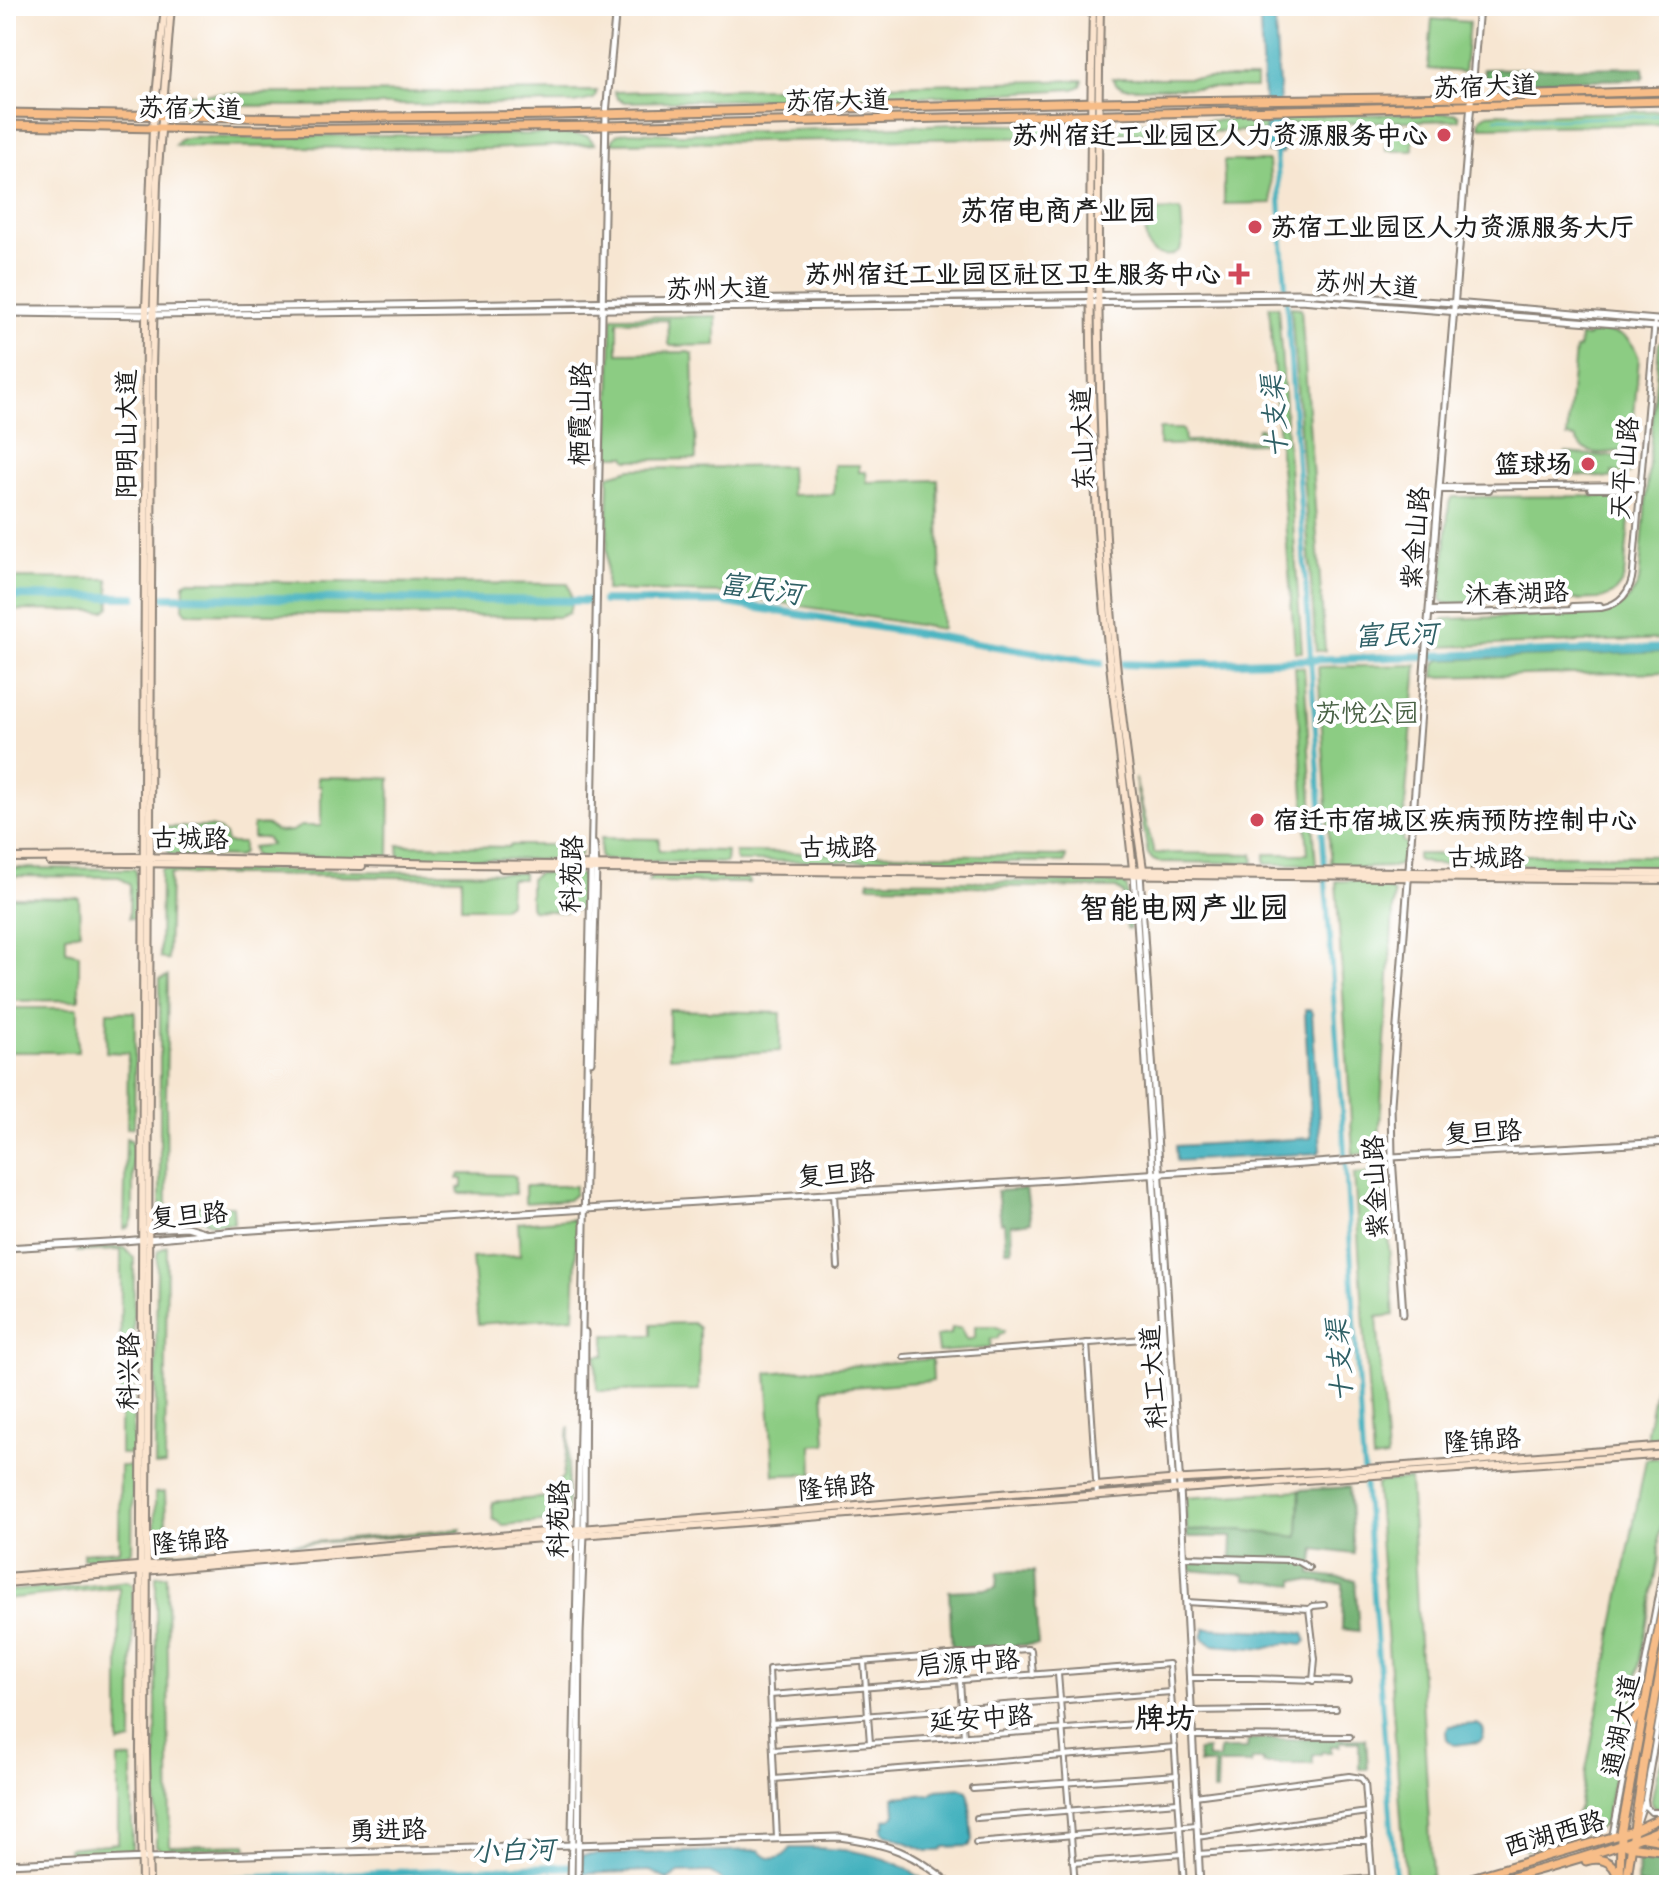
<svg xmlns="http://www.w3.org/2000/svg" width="1675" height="1891" font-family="Dekko,'LXGW WenKai TC',sans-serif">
<rect width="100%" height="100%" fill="#fff"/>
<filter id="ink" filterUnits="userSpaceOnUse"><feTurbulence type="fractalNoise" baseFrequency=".0125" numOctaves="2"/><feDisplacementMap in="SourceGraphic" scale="16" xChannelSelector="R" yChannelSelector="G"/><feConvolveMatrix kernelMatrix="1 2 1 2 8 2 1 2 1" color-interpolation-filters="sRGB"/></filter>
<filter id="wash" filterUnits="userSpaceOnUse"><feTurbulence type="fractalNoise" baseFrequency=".006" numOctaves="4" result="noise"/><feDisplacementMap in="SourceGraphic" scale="32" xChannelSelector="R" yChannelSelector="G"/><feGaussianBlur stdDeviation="1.8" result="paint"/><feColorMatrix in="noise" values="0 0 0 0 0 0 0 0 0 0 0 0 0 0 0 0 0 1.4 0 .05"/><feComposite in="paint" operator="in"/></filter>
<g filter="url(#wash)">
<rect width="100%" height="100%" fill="#f7e6d2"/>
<g fill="#8ccc83" stroke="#547450" stroke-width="2">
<polygon points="1432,19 1469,22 1464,72 1428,69"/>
<polygon points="1112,78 1256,78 1256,88 1125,88 1116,84"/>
<polygon points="1083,80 1081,86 1074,89 971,95 625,102 618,99 614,92"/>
<polygon points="597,91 594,99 575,103 291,106 185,105 180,102 178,94"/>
<polygon points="1669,110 1669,124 1479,127 1480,119 1487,114 1500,113 1535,115"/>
<polygon points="1456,113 1459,116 1459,120 1284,124 1283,119 1289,118 1290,116"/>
<polygon points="1265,119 1266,131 1111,133 1119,125 1125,123"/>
<polygon points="956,124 1073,126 1080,130 1084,137 611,143 616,135 627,132 682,134"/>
<polygon points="1385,127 1413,127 1413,151 1386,151"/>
<path d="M571 134 588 136 595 144 487 149 175 146C178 139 183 138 191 137L261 138 287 136Z"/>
<polygon points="1224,161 1269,161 1272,203 1224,204"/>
<path d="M1181 210 1183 240 1180 250C1174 254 1170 257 1162 255 1140 252 1146 228 1147 211Z"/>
<polygon points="1269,306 1278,306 1302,652 1295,652"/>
<polygon points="1291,307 1301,308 1325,651 1316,651"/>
<polygon points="716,316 716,345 671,346 669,344 668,320 618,321 618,353 688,352 693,354 696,459 628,460 625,456 609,456 612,317"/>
<path d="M1597 332C1620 332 1631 335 1639 358L1631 451C1609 450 1589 462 1575 438L1567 437 1575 349 1579 348 1580 336 1586 337Z"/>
<path d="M1669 336V639L1436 647 1437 626 1444 619 1606 614C1623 606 1632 598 1639 581L1659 344 1664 337Z"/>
<polygon points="1258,428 1262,428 1262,443 1159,445 1159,429 1182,429 1184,432 1185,441 1257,440"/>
<polygon points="1565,453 1631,458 1630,474 1612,472 1611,478 1563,474"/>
<polygon points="834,465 859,465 859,472 866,472 867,482 938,480 942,629 722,593 606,590 609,475 631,469 790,466 791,495 834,494"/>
<path d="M1622 496 1628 499 1630 509 1624 577C1620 589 1611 598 1598 599L1448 604 1443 602 1441 599 1449 503 1453 497Z"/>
<polygon points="6,578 108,579 110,607 105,611 6,610"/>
<path d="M187 581 568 584C572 592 572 605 569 613L559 617 187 613 183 608 184 584Z"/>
<polygon points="1669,652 1669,672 1434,677 1435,664 1439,660"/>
<path d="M1417 665 1402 841 1407 845C1406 857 1405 865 1392 867L1331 869 1318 667Z"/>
<polygon points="1295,667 1304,667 1316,867 1299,864 1265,864 1265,854 1308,854"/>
<polygon points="318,777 390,778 389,857 257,857 254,856 252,847 271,845 266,838 253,838 253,825 267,825 276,831 281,832 292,831 301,826 321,826 321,786 318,786"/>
<polygon points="1135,778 1154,853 1253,854 1254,863 1158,862 1153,860 1148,854"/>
<polygon points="164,827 210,827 220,830 225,835 227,843 243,843 243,853 238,857 170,855 165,845"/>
<polygon points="601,838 659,839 659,850 727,851 726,863 605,860 600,858"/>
<polygon points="398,845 508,847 512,845 581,845 580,856 572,860 399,858"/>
<polygon points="735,852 1066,856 1065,862 737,861 735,858"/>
<polygon points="1417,854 1669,856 1669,867 1430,864 1417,860"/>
<polygon points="6,868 134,869 136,871 136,919 129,918 130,885 119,877 6,876"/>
<polygon points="164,869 523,873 523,879 510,879 509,903 502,908 461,908 461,878 170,874 168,960 160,957 161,870"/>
<polygon points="538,873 579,874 583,876 582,910 566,910 566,912 532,910 530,906 530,879"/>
<polygon points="652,875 748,875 749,883 648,882"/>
<polygon points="869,880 1123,883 1127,888 1130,929 1127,929 1123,893 1116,888 868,885"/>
<path d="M1336 881C1356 881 1380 876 1394 894L1379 1141 1378 1149 1372 1153 1353 1154Z"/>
<polygon points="9,897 79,898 80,932 66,935 66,951 79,954 79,1000 8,1001"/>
<polygon points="168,976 166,1097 167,1213 163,1213 160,1206 160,979"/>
<polygon points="9,1008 78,1008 78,1052 8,1052"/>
<polygon points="669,1010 781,1013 780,1051 669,1057"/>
<polygon points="107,1012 135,1012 134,1127 127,1128 128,1053 106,1052"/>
<polygon points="126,1138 132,1141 133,1146 133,1219 129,1227 124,1229"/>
<polygon points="1373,1172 1381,1175 1384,1179 1394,1315 1377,1317 1387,1458 1373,1460 1354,1174"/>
<polygon points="460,1174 512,1175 516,1177 515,1194 459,1193 458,1188 463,1187 463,1179 458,1179"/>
<polygon points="525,1186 575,1186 575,1194 568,1200 525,1203"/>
<polygon points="185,1206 233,1206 234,1223 213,1224 186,1213"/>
<polygon points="572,1219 577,1225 574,1317 478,1324 472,1258 520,1255 518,1223"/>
<polygon points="167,1246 165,1465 155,1466 157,1256 158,1251"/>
<polygon points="121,1247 125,1248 134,1258 133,1451 129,1454 120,1454 121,1250 77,1252 79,1249"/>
<polygon points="1669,1314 1669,1437 1648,1439 1647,1431"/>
<polygon points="693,1323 699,1328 699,1390 597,1391 596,1356 605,1355 605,1335 652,1335 652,1324"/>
<polygon points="975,1326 995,1326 1004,1331 1002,1334 999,1334 998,1338 991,1339 990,1348 938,1352 936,1336 951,1334 952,1328 961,1328 966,1340 975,1338"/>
<polygon points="932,1359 933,1381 823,1389 826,1444 812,1445 813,1474 774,1475 767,1373"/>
<polygon points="569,1427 567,1520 503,1525 493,1519 492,1502 550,1497 550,1490 563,1477"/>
<polygon points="1669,1457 1669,1500 1659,1535 1659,1559 1625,1739 1615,1769 1605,1823 1598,1829 1525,1850 1526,1843 1536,1841 1536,1825 1567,1824 1572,1820 1579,1807 1646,1459"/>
<polygon points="120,1466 129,1466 133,1471 132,1550 131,1553 83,1559 83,1553 119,1550"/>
<polygon points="1410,1479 1432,1876 1406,1884 1376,1485 1381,1482"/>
<polygon points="1300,1490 1298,1538 1240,1530 1187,1531 1185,1498"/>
<polygon points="165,1492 167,1552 303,1543 461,1529 460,1532 155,1555 155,1493"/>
<polygon points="167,1575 170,1846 246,1844 247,1848 162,1850 156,1846 156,1576"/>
<polygon points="127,1581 133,1584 132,1741 119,1744 119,1587 6,1599 6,1591 42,1588 61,1589"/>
<polygon points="1669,1696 1669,1803 1661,1808 1654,1808 1651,1803 1657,1773 1662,1760 1664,1721"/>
<polygon points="118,1758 132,1759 132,1850 129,1851 70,1856 68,1848 118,1843"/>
</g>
<g fill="#71b071" stroke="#466646" stroke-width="2">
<polygon points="1643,67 1644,77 1641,79 1493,82 1486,80 1483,69"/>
<polygon points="1026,1189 1031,1222 1011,1225 1012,1250 1006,1250 1004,1223 1001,1223 997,1191"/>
<polygon points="1349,1487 1354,1554 1315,1549 1311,1574 1355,1580 1359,1631 1342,1629 1343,1584 1295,1580 1295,1585 1245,1580 1245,1575 1189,1570 1189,1561 1231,1563 1232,1537 1187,1537 1187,1531 1240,1530 1298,1537 1300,1490"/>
<polygon points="1034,1571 1038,1644 952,1650 949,1591 989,1589 997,1587 998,1572"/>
<polygon points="1248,1739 1366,1739 1368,1769 1359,1769 1359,1742 1340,1742 1340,1746 1331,1746 1331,1752 1322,1752 1321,1754 1313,1755 1313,1764 1263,1764 1263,1760 1252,1760 1251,1764 1218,1764 1217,1791 1213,1791 1214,1764 1199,1764 1198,1751 1208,1750 1208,1759 1219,1759 1220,1749 1247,1749"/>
<polygon points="1647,1854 1669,1856 1669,1885 1637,1885 1638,1862"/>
</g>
<g fill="#43b1be" stroke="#30666d" stroke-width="2">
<polygon points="1259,6 1274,6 1283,153 1267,152"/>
<polygon points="1305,1010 1310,1010 1312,1013 1321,1150 1319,1150 1319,1153 1177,1161 1176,1146 1311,1138"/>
<polygon points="1205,1628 1293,1632 1304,1634 1307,1641 1303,1645 1287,1643 1264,1649 1213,1645 1202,1638"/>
<path d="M1477 1724C1484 1727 1485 1731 1483 1738L1479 1742 1454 1745 1447 1739 1446 1732 1449 1726Z"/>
<polygon points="961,1788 967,1791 969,1795 973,1840 969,1846 944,1847 940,1851 927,1851 883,1833 882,1828 885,1824 885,1820 892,1818 895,1814 894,1797 930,1794 936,1790"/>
<path d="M791 1848C841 1847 891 1851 930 1885H723L722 1881 710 1872 679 1873 668 1880 650 1871 583 1874 582 1855 759 1850C769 1863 782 1860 791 1848Z"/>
</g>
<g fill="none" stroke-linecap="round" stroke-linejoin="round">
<g stroke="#43b1be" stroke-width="2">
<polyline points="1496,118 1559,119 1669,115"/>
<polyline points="552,1885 552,1867"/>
</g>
<g stroke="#43b1be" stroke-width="5">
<polyline points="1276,147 1322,826"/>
<polyline points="1322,833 1346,1172 1362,1448 1396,1885"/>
</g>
<g stroke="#43b1be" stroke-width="8">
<polyline points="6,596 134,597"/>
<polyline points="164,597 587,601"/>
<polyline points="604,601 722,602 1100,663"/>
<polyline points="1124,664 1151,665 1669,648"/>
<polyline points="69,1885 580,1866"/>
</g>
</g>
</g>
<g filter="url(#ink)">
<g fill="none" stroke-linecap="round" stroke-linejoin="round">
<g stroke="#8a8177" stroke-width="8">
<g id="minor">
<polyline points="1440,487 1641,485"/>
<polyline points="1590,489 1640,489"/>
<polyline points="1440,490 1489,490"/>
<polyline points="1573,606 1600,605"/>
<polyline points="1429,610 1480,609"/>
<path d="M1429 613H1467L1601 608C1621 604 1631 592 1633 572L1655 320"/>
<polyline points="834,1194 838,1267"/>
<polyline points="1087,1343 1097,1495"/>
<polyline points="904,1357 1157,1338"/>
<polyline points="1183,1557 1289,1560 1299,1562 1309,1568"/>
<polyline points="1186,1602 1309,1609 1313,1606 1324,1605"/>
<polyline points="1309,1609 1315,1659 1313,1681"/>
<polyline points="958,1654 964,1737"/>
<polyline points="1669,1660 1645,1799 1646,1807 1651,1812 1660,1812 1669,1809"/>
<polyline points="864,1662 870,1743"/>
<polyline points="1058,1674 1075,1885"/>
<polyline points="1189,1678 1250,1678 1349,1681"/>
<polyline points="770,1695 1169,1664 1184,1885"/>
<polyline points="1191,1711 1336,1709"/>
<polyline points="1636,1711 1669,1537"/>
<polyline points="771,1723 1171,1692"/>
<polyline points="1192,1736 1350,1737"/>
<polyline points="773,1750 1191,1720"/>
<polyline points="774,1779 1175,1747"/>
<polyline points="973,1789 1177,1775"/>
<polyline points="1195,1796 1349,1776 1361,1778 1365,1783 1373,1885"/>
<polyline points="977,1818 1178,1802"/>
<polyline points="1638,1821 1644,1803"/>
<polyline points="1197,1837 1367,1812"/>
<polyline points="1612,1837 1634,1724"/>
<polyline points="777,1838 769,1669 1027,1649 1031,1650 1033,1675"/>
<polyline points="976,1843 1197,1825"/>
<polyline points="1198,1854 1269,1849 1346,1841 1370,1841"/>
<polyline points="1074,1863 1182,1854"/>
<polyline points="1148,1885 1184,1882"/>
<polyline points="1286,1885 1372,1878"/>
</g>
</g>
<g stroke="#8a8177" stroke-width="9">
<g id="tertiary">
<polyline points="6,309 154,309 630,301 1299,293 1454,303 1669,321"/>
<polyline points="6,313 154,315 1300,300 1669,328"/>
<polyline points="1140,873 1180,1488 1200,1885"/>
<polyline points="1134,874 1173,1489"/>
<polyline points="591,1062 596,865 594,844"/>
<polyline points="147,1229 187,1227 204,1232"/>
<polyline points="6,1248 124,1241 237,1231 1304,1164 1392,1157 1669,1142"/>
<polyline points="1403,1314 1392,1157 1391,1104 1426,646 1479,6"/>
<path d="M6 1864 148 1858 839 1837C886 1843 916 1853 951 1885"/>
<polyline points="571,1885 606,114 616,6"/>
<polyline points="578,1885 580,1634 584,1534 585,1332"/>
</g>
</g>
<g stroke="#8a8177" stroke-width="10">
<g id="secondary">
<path d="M1093 6C1090 163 1088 321 1095 478 1101 609 1119 739 1133 869"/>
<path d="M1100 6C1097 183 1096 361 1106 538 1112 649 1127 760 1143 869"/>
<polyline points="6,858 135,857 453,864 1669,874"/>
<polyline points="50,862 362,866"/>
<polyline points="502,868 1669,880"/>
<polyline points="6,1577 1168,1480 1339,1471 1669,1446"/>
<path d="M6 1583C560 1534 1114 1493 1669 1454"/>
<polyline points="142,1885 140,1752 146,309 153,127 165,6"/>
<polyline points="149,1885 146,1752 152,368 157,181 171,6"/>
</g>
</g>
<g stroke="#8a8177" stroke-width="11">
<g id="primary">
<polyline points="6,113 300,118 558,115 1098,102 1471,97 1669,91"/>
<polyline points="6,125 260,130 606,126 1669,101"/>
<polyline points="1634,1722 1642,1705"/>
<polyline points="1645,1838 1669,1842"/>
<polyline points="1627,1846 1669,1851"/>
<path d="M1586 1861C1599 1857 1613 1860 1617 1875"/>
<polyline points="1447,1885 1633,1831 1669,1814"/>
<path d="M1483 1885C1546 1868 1609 1852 1669 1826"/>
<polyline points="1620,1885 1621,1834 1669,1574"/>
<polyline points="1626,1885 1644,1761 1669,1623"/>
</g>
</g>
<use href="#minor" stroke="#fff" stroke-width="4"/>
<use href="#tertiary" stroke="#fff" stroke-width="5"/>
<use href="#secondary" stroke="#fce5cf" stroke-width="6"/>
<use href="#primary" stroke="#f7bd88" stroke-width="7"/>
</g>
</g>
<g fill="#d1495b" stroke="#fff" stroke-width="3">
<circle cx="1444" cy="135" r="8"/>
<circle cx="1255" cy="227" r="8"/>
<path d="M1235 262h8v8h8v8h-8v8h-8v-8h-8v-8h8z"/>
<circle cx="1588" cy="464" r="8"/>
<circle cx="1257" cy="820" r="8"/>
</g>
<g text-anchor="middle" stroke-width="8" stroke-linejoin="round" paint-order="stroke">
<g font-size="26" fill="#1c1c1c" stroke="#fff">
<text transform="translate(1485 86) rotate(-2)" y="9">苏宿大道</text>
<text transform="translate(837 100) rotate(-1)" y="9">苏宿大道</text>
<text transform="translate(190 108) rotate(1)" y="9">苏宿大道</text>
<text transform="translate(1367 284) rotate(4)" y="9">苏州大道</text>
<text transform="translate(718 288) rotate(-1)" y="9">苏州大道</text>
<text transform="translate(580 414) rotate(-89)" y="9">栖霞山路</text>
<text transform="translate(126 434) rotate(-90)" y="9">阳明山大道</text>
<text transform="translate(1082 439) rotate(-92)" y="9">东山大道</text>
<text transform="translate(1624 468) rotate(-85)" y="9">天平山路</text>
<text transform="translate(1415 538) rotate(-85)" y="9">紫金山路</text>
<text transform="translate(1517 593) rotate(-2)" y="9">沐春湖路</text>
<text transform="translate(190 838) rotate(1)" y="9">古城路</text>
<text x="838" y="856">古城路</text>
<text transform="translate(1486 857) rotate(1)" y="9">古城路</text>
<text transform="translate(571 874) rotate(-88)" y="9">科苑路</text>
<text transform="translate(1483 1132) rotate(-3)" y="9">复旦路</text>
<text transform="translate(836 1174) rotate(-4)" y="9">复旦路</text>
<text transform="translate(1375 1187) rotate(-93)" y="9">紫金山路</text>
<text transform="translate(189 1215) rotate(-5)" y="9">复旦路</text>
<text transform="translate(128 1371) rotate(-89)" y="9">科兴路</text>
<text transform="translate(1153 1377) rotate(-94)" y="9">科工大道</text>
<text transform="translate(1482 1440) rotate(-4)" y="9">隆锦路</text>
<text transform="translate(836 1487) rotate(-5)" y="9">隆锦路</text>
<text transform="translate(558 1519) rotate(-89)" y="9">科苑路</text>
<text transform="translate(190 1541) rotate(-5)" y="9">隆锦路</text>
<text transform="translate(968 1662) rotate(-4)" y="9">启源中路</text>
<text transform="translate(981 1718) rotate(-4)" y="9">延安中路</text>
<text transform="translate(1620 1725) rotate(-79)" y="9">通湖大道</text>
<text transform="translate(388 1830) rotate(-2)" y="9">勇进路</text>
<text transform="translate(1554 1833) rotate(-16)" y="9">西湖西路</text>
</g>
<g font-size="26" font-weight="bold" fill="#1c1c1c" stroke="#fff" text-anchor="end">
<text x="1428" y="144">苏州宿迁工业园区人力资源服务中心</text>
<text x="1271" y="236" text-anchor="start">苏宿工业园区人力资源服务大厅</text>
<text x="1221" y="283">苏州宿迁工业园区社区卫生服务中心</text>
<text x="1572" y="473">篮球场</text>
<text x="1273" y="829" text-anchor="start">宿迁市宿城区疾病预防控制中心</text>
</g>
<g font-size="26" fill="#496245" stroke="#fff">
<text x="1367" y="722">苏悦公园</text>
</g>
<g font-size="28" font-weight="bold" fill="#1c1c1c" stroke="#fff">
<text x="1058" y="220">苏宿电商产业园</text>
</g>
<g font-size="28" font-style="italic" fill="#2e5f65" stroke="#fff">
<text transform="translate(1274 417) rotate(-94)" y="10">十支渠</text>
<text transform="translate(761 588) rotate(8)" y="10">富民河</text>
<text transform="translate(1396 634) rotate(-2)" y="10">富民河</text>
<text transform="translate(1339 1361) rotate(-94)" y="10">十支渠</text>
<text transform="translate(513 1850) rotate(-2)" y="10">小白河</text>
</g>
<g font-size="30" font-weight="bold" fill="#1c1c1c" stroke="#fff">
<text x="1184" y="918">智能电网产业园</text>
<text x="1165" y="1728">牌坊</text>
</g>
</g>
<rect width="1675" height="1891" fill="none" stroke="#fff" stroke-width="32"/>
</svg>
